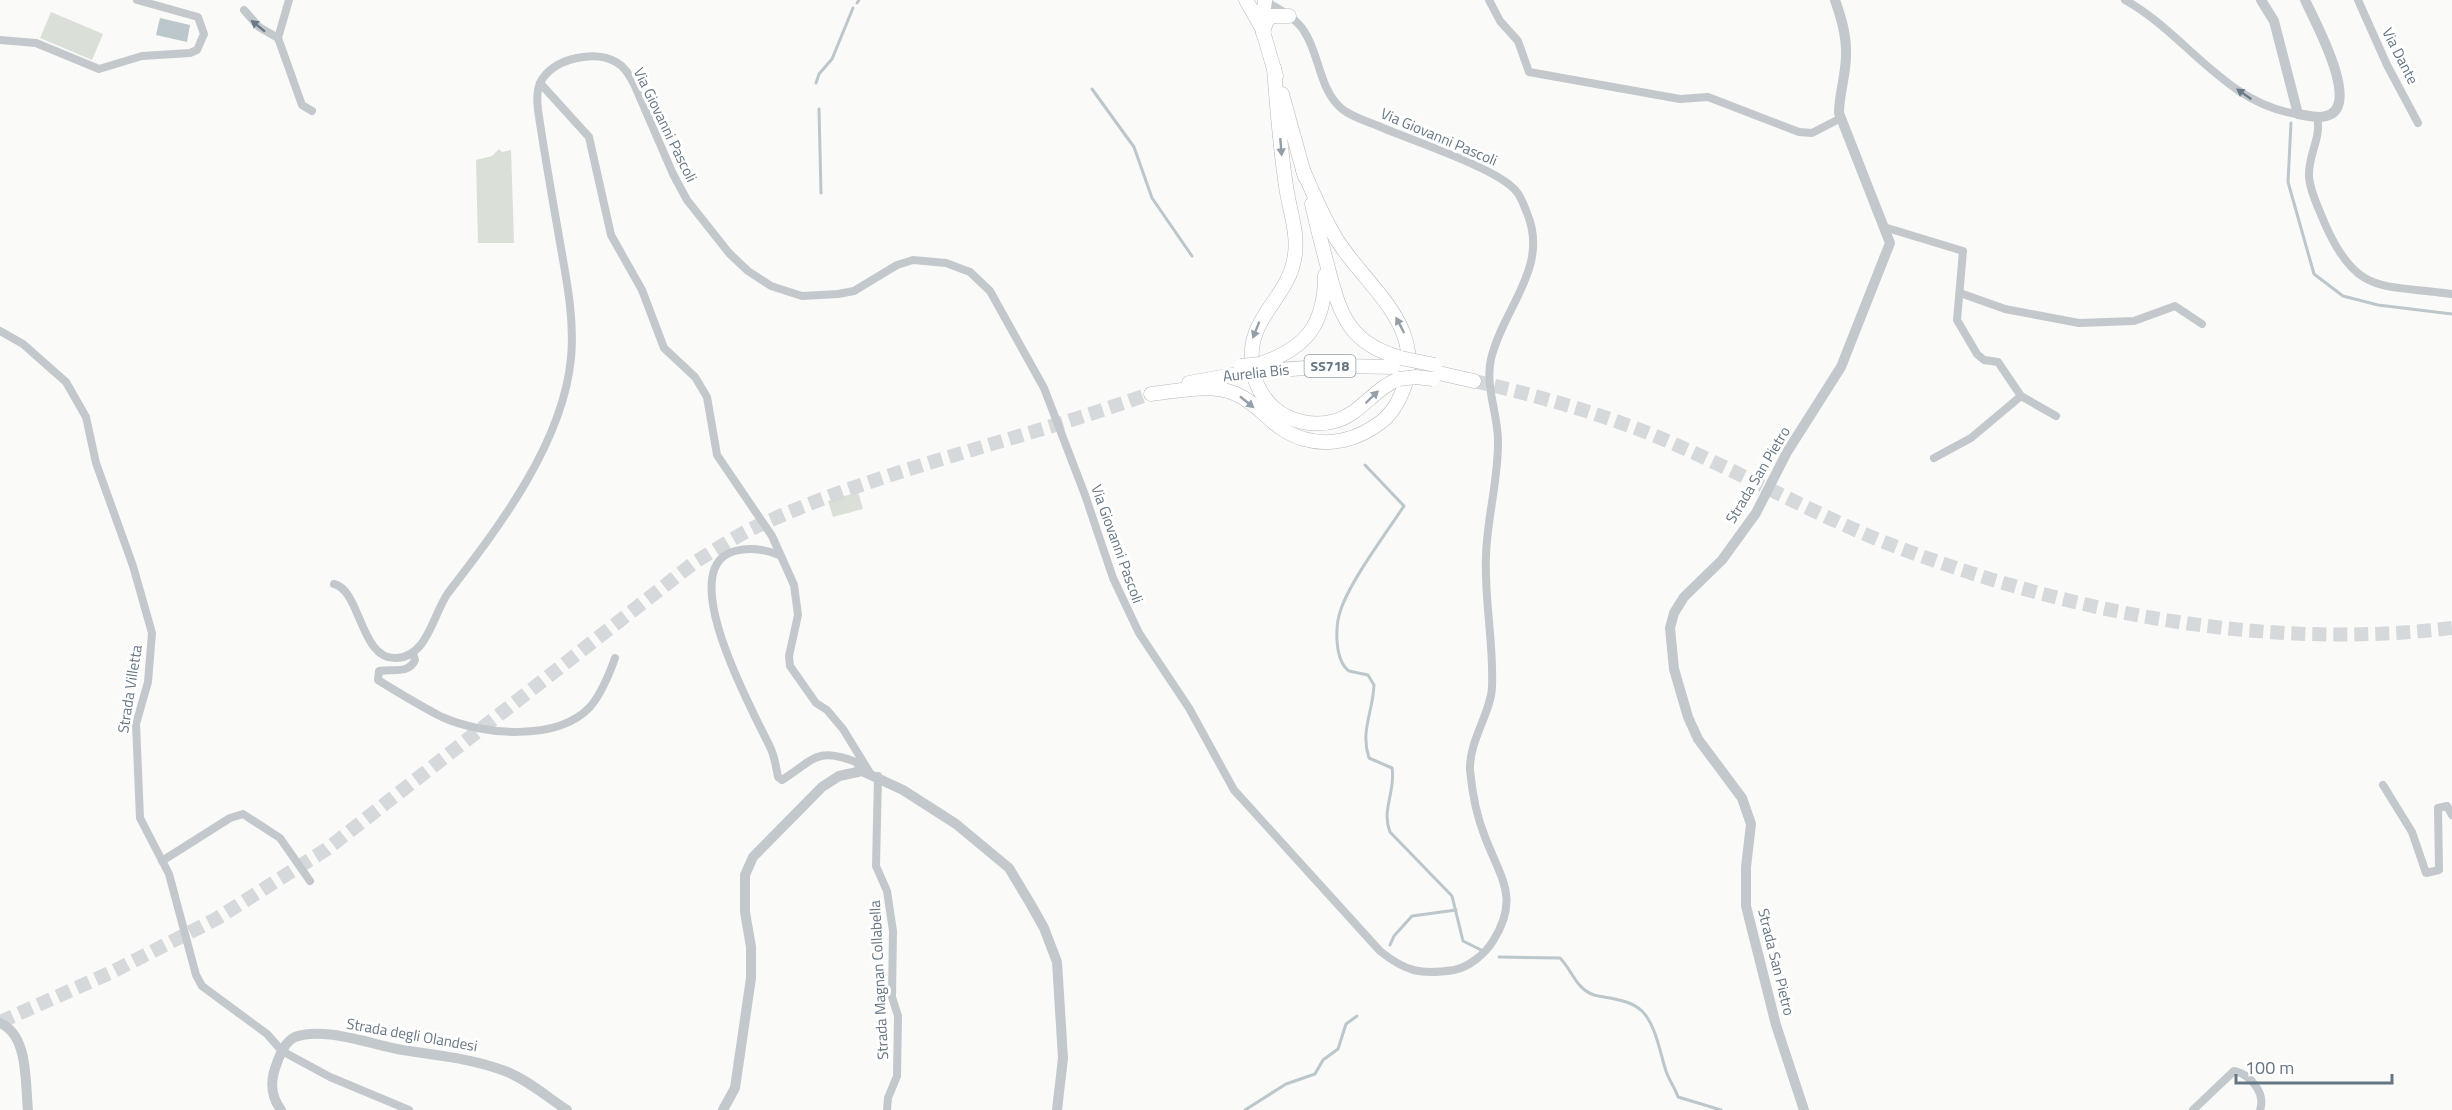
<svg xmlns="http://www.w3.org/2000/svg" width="2452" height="1110" font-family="'Titillium Web',sans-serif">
<rect width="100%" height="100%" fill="#fafaf8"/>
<g fill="#dadfd7">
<polygon points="51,12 103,34 92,60 40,38"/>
<polygon points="499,149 502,152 511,150 514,243 478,243 476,160 492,156"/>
<polygon points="858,492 863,509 833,517 828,501"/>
</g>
<polygon fill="#bbc7cb" points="160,18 190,25 187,42 156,35"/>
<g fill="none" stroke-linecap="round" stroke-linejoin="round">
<g stroke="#bbc7cb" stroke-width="3">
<polyline points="857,3 859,0"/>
<polyline points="816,83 819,74 832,59 853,8"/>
<polyline points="1092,89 1134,147 1152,198 1192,256"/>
<polyline points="819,109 821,193"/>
<polyline points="2291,123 2288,182 2314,274 2343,296 2378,305 2452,314"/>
<path d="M1365 465 1404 506C1386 533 1351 580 1341 609 1335 625 1334 660 1349 671L1368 675 1374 685C1373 712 1360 731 1369 758L1392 768C1396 791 1381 810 1390 832L1452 896 1463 941 1481 950"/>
<polyline points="1390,945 1394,936 1412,916 1456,910"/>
<path d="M1499 957 1560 958C1572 970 1576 989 1594 995 1610 999 1629 999 1642 1011 1656 1025 1660 1053 1666 1071 1669 1080 1675 1088 1678 1097L1721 1110"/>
<polyline points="1245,1110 1286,1084 1315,1074 1323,1060 1338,1049 1346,1024 1357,1016"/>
</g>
<g stroke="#d5d9db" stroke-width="14" stroke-dasharray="14 7" stroke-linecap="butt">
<path d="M1474 381C1539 396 1604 414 1665 440 1738 471 1806 510 1879 540 2058 611 2260 651 2452 628"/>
<path d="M0 1022 112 972 216 919 327 849 695 562C717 549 739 534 762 524 885 468 1019 441 1146 395"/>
</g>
<g stroke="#b4b9bd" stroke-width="15">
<g id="trunk">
<polyline points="1246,0 1262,28 1276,76"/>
<polyline points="1261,26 1265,1"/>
<polyline points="1263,33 1266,22 1271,16 1289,16"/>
<path d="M1274 68C1277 107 1280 147 1286 186 1289 209 1298 231 1295 254 1290 300 1243 317 1253 370 1255 385 1263 398 1275 409 1291 422 1315 427 1335 421 1361 414 1374 388 1399 379"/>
<polyline points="1282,94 1305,177"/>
<path d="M1312 204C1317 227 1323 249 1329 272 1341 318 1351 344 1401 358"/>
<path d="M1260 364C1307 348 1325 324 1325 275"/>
<polyline points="1261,371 1335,366 1400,367"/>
<polyline points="1434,372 1474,381"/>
<polyline points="1189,383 1243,373"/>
<path d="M1151 394C1178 391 1210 383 1236 394 1262 405 1272 430 1304 439 1331 447 1359 439 1381 422 1393 413 1400 399 1405 385 1424 326 1368 287 1339 243 1324 220 1314 195 1303 170"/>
</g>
</g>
<g stroke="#c3c8cc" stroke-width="8">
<polyline points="1489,0 1500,21 1518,41 1529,72 1680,99 1708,97 1799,132 1812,133 1841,118"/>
<path d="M2125 0C2185 33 2226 105 2298 114"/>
<polyline points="2358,0 2387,65 2418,123"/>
<polyline points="244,10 259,27 278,38 289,0"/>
<polyline points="278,38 302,105 312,111"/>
<polyline points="0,40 36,43 99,69 142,56 190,53 197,50 204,34 198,17 137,0"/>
<polyline points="540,83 589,137 611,235 642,290 664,348 695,377 707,397 717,455 772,536 794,585 798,615 789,656 790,666 816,703 827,710 843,729 870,773"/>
<path d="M2317 117C2322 138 2308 154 2309 176 2310 192 2319 209 2325 224 2357 297 2383 284 2452 294"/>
<polyline points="1884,227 1963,251 1957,320 1977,354 1984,360 1998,362 2021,396 2056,416"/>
<polyline points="1960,293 2005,309 2079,323 2134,321 2175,306 2202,324"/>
<polyline points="0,331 23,344 66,382 86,417 96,463 133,566 152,633 148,682 136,724 140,818 169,874 196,975 202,986 267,1034 282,1051 330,1077 409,1110"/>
<polyline points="1934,458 1971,438 2021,396"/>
<path d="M779 555C764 549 750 547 735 551 672 567 754 713 770 747 775 757 776 767 778 777L782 780C813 761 815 746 856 762L862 771"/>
<path d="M334 584C361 590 360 661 397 658 428 656 433 614 448 593 499 527 563 443 571 358 575 316 565 273 558 231 551 191 544 151 538 110 537 100 536 87 543 78 557 58 595 50 616 62 625 67 629 75 634 84L673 174 687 200 729 253 748 271 771 286 802 296 838 294 854 291 897 265 913 260 946 263 970 272 990 291 1044 388 1085 495 1113 578 1139 633 1189 708 1234 790 1380 951C1406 972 1421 975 1454 970 1469 967 1485 954 1493 941 1520 898 1501 879 1485 837 1477 817 1472 792 1470 770 1469 740 1491 713 1492 687 1494 643 1484 600 1486 556 1487 517 1499 478 1498 439 1497 411 1485 386 1491 359 1503 308 1550 267 1527 213 1524 206 1521 196 1516 191 1498 168 1407 139 1376 125 1365 121 1351 116 1342 109 1319 90 1320 55 1304 31 1296 18 1279 9 1265 1"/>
<path d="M413 653 415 660C408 675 392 668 379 671L378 680C399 693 420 706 442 717 482 735 557 742 590 707 602 693 609 675 615 658"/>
<polyline points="878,776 876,866 887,891 893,931 892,997 898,1016 897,1076 888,1098 887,1110"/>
<polyline points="2383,785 2412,832 2426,873 2439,870 2438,808 2447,806 2452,815"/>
<polyline points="162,861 230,818 243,814 280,838 310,881"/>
<path d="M2193 1110 2234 1071C2250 1074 2266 1093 2260 1110"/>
</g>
<g stroke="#c3c8cc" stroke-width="10">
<path d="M2261 0 2274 21 2298 114C2306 115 2317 119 2326 116 2363 108 2314 20 2305 0"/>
<path d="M0 1023C29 1035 25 1084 28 1110"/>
<path d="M281 1110C270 1095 270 1080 277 1063 280 1054 286 1041 295 1037 323 1026 373 1045 403 1050 438 1056 471 1058 505 1071 528 1080 547 1097 567 1110"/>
<polyline points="723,1110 735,1088 751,978 751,947 745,912 745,875 753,857 822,787 839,776 862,771 903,790 956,824 1009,868 1030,903 1044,928 1057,962 1063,1058 1057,1110"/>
<path d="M1804 1110 1776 1025 1746 906V867L1751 824 1742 798 1698 739 1688 717 1674 669 1670 628 1674 613 1684 597 1722 560 1756 513 1787 452 1841 367 1890 243 1839 113C1839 93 1847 72 1846 51 1846 33 1841 17 1835 0"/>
</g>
<use href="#trunk" stroke="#fff" stroke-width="14"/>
<g stroke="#b4b9bd" stroke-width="15" stroke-linecap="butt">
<g id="trunk-bridge">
<polyline points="1401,358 1435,365"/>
<polyline points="1241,366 1260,364"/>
<polyline points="1399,379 1416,377 1433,379"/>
</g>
</g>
<use href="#trunk-bridge" stroke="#fff" stroke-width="14"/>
</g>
<defs><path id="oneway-solid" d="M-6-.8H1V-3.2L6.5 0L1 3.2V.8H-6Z" transform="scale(1.5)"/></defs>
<g fill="#6a7a87">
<use href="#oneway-solid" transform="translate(258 26) rotate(-141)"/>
<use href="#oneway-solid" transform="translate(2244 94) rotate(-145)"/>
</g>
<g fill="#939fa8">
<use href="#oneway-solid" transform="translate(1281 147) rotate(85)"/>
<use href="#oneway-solid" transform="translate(1400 325) rotate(-118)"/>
<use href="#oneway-solid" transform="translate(1256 330) rotate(112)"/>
<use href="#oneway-solid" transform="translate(1372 397) rotate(-44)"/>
<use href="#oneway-solid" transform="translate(1247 402) rotate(39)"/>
</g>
<g text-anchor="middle" stroke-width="6" stroke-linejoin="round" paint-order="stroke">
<rect fill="#fff" stroke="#939fa8" stroke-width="1.5" x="1304.5" y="355" width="51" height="22" rx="4.5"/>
<g font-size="14" font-weight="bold" fill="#657683">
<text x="1330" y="371">SS718</text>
</g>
<g font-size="15" fill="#657683" stroke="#fff">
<text transform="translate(2400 56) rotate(63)" y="5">Via Dante</text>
<text transform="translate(665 125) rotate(64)" y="5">Via Giovanni Pascoli</text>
<text transform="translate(1439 137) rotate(23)" y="5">Via Giovanni Pascoli</text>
<text transform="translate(1256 373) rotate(-6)" y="5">Aurelia Bis</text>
<text transform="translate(1758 475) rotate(-59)" y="5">Strada San Pietro</text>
<text transform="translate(1117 544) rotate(70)" y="5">Via Giovanni Pascoli</text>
<text transform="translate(130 689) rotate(-81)" y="5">Strada Villetta</text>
<text transform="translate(1776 962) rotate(76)" y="5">Strada San Pietro</text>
<text transform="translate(879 980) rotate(-93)" y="5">Strada Magnan Collabella</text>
<text transform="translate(412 1035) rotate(10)" y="5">Strada degli Olandesi</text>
</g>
</g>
<path d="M2236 1074v9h156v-9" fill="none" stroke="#657683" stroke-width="3"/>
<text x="2245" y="1074" font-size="18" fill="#657683" stroke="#ffffff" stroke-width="4.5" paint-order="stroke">100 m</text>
</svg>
